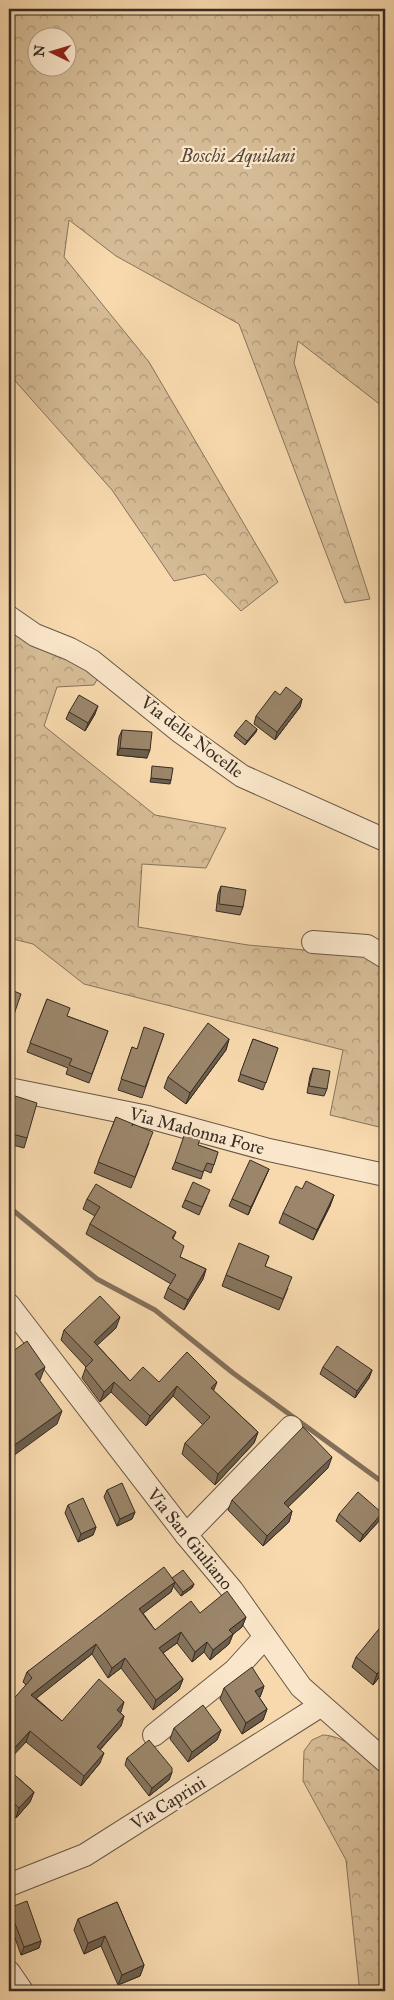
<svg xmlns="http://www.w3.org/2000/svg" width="394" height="2000" font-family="'IM FELL Great Primer',serif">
<defs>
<pattern id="forest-crowns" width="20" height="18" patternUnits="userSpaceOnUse" patternTransform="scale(1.25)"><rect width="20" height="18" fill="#d6bc96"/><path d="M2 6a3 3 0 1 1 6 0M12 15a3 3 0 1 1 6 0" fill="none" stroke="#ae997a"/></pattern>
</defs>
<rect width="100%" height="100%" fill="#f7d9ad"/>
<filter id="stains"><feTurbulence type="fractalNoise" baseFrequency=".004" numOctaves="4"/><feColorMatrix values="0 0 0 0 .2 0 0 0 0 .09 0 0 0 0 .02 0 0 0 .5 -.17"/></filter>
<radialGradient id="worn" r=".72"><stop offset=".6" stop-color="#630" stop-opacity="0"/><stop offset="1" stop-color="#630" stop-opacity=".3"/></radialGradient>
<g fill="url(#forest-crowns)" stroke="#86745d" fill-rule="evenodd">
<path d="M9 9H385V413L382 406 298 341 294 363 370 599 345 603 239 324 116 256 69 220 64 257 149 362 278 582 241 611 205 574 174 581 112 490 9 374ZM38 38H68V68H38Z"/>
<polygon points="9,626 101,672 94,685 57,687 44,726 155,815 226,828 206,868 142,864 138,927 248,945 362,955 385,970 385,1124 383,1128 330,1115 343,1050 84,984 33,944 9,938"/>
<path d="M323 1735C348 1736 367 1758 385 1773V1991H362L359 1984 346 1860 303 1781 304 1751 312 1740Z"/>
</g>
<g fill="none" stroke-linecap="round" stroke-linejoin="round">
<polyline stroke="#83705a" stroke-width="5" points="9,1207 97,1279 155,1310 233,1373 385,1484"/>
<g stroke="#675746" stroke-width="24">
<g id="minor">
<polyline points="9,617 35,635 70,649 92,661 179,731 242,776 385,840"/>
<polyline points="313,942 367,946 385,957"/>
<polyline points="9,1089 148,1117 269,1150 385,1175"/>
<polyline points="9,1305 186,1535 232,1590 301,1687 385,1761"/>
<polyline points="186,1535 291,1427"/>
<polyline points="154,1735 235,1670 264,1638"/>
<polyline points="9,1885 85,1855 320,1706"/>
<polyline points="9,1972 22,1991"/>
</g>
</g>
<use href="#minor" stroke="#fae6ca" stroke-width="22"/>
</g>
<g fill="#85735c" stroke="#372c24">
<polygon points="280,695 302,699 300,707 275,740 254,724 256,716"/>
<polygon points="69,712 95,714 85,731 66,719"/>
<polygon points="257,729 256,732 245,745 234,736 236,732"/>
<polygon points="122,730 147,758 117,755 119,737"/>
<polygon points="221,886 243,907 240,915 216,911 218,894"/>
<polygon points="47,999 67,1016 108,1031 89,1083 66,1074 68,1068 27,1052"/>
<polygon points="164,1034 142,1098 118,1090 132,1047 136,1049"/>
<polygon points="229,1039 226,1050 186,1104 164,1088 168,1077"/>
<polygon points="253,1039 278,1048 263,1090 238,1081"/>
<polygon points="313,1068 327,1089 324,1096 307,1093 310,1076"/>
<polygon points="9,1094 27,1138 24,1148 9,1144"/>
<polygon points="116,1117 149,1143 131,1188 94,1173"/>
<polygon points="198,1145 218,1152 211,1173 204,1170 201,1179 172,1169 175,1162"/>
<polygon points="269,1169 248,1215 229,1206 232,1199"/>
<polygon points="302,1189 334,1195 330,1206 313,1240 279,1223 283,1213"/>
<polygon points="207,1197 199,1215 182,1207 185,1200"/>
<polygon points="87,1199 176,1232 173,1239 180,1257 206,1269 203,1279 184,1310 164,1298 168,1288 171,1284 86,1234 90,1224 95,1216 83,1209"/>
<polygon points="269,1256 265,1266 288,1288 279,1310 222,1286 226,1275"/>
<polygon points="116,1328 97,1345 130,1381 159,1382 214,1391 258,1432 254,1443 215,1485 182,1454 185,1443 203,1425 173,1396 146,1426 111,1392 100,1402 82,1378 86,1367 61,1340 64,1330"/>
<polygon points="323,1367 372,1370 369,1378 355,1398 320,1374"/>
<polygon points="328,1468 288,1507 292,1511 289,1522 263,1546 228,1510 232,1500"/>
<polygon points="107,1490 135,1512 132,1519 117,1526 104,1497"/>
<polygon points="68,1505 96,1527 93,1535 78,1542 65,1513"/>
<polygon points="339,1514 379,1521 360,1542 336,1521"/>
<polygon points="172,1579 194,1584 192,1588 181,1596 173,1586 171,1592 143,1613 155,1630 200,1613 246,1617 242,1627 233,1634 229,1644 210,1660 204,1652 192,1662 177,1643 163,1653 183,1679 179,1689 153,1710 121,1668 108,1678 92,1654 36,1698 62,1721 121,1712 120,1712 124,1716 121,1726 100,1750 100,1763 81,1786 26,1742 26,1685 23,1682 27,1672"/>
<polygon points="356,1657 385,1670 373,1685 352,1667"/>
<polygon points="264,1686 260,1697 259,1697 267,1709 263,1720 242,1734 220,1699 224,1688"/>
<polygon points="385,1720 385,1739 379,1733 383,1723"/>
<polygon points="174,1728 221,1730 217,1740 188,1762 170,1739"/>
<polygon points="127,1758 172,1772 169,1780 149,1796 125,1765"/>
<polygon points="9,1770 34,1792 30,1802 16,1818 9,1812"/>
<polygon points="117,1902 144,1965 140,1976 118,1985 101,1946 84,1954 74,1930 78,1919"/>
<polygon points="9,1908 41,1941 39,1948 21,1955 9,1921"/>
</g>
<g fill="#6c5e4b" stroke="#372c24">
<polygon points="302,699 300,707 275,740 277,732"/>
<polygon points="98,706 95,714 85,731 88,723"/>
<polygon points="257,729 256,732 245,745 247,741"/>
<polygon points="120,748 150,750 147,758 117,755"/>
<polygon points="151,778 171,780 170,784 150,782"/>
<polygon points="229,1039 226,1050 186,1104 190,1093"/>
<polygon points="269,1169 266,1176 248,1215 251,1207"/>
<polygon points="334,1195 330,1206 313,1240 317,1230"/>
<polygon points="206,1269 203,1279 184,1310 188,1300"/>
<polygon points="120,1317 116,1328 90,1352 94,1342"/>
<polygon points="45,1367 40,1380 30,1387 35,1374"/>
<polygon points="372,1370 369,1378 355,1398 357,1391"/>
<polygon points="114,1382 111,1392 100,1402 104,1392"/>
<polygon points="217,1382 213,1392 211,1388"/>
<polygon points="177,1386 173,1396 146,1426 150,1416"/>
<polygon points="62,1411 57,1424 9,1459 9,1449"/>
<polygon points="258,1432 254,1443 215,1485 218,1474"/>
<polygon points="332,1457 328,1468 281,1514 284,1503"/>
<polygon points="292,1511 289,1522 263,1546 267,1536"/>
<polygon points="135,1512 132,1519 117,1526 120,1519"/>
<polygon points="382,1513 379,1521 360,1542 363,1535"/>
<polygon points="96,1527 93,1535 78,1542 81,1534"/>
<polygon points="175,1582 171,1592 136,1619 139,1609"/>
<polygon points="194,1584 192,1588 181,1596 183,1592"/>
<polygon points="246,1617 242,1627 226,1640 229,1630"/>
<polygon points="181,1632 177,1643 156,1658 159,1648"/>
<polygon points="233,1634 229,1644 210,1660 213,1650"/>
<polygon points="207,1642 204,1652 192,1662 195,1652"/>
<polygon points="96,1644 92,1654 28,1705 31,1695"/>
<polygon points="125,1658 121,1668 108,1678 112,1668"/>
<polygon points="385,1664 385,1670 373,1685 377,1674"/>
<polygon points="183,1679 179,1689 153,1710 156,1700"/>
<polygon points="264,1686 260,1697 252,1702 255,1691"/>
<polygon points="124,1702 121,1712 114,1720 117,1710"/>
<polygon points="267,1709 263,1720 242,1734 246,1723"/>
<polygon points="124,1716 121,1726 93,1757 97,1747"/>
<polygon points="221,1730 217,1740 188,1762 192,1752"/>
<polygon points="30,1731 26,1742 9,1760 9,1754"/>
<polygon points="104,1753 100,1763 81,1786 84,1776"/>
<polygon points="172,1772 169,1780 149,1796 152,1788"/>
<polygon points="34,1792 30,1802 16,1818 19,1808"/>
<polygon points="105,1936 101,1946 84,1954 88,1943"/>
<polygon points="41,1941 39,1948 21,1955 24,1947"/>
<polygon points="144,1965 140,1976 118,1985 122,1975"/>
</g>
<g fill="#9b866b" stroke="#372c24">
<polygon points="286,687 302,699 277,732 256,716 275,691 280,695"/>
<polygon points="79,695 98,706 88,723 69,712"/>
<polygon points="246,720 257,729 247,741 236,732"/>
<polygon points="122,730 152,732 150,750 120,748"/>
<polygon points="152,766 173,768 171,780 151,778"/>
<polygon points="221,886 246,890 243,907 219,904"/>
<polygon points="9,989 21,994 9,1029"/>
<polygon points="47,999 70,1008 67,1016 108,1031 92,1074 69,1065 72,1059 30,1043"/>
<polygon points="208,1023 229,1039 190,1093 168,1077"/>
<polygon points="144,1027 164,1034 145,1087 121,1079 132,1047 137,1049"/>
<polygon points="253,1039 278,1048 266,1083 240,1074"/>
<polygon points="313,1068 330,1071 327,1089 309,1086"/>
<polygon points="9,1094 37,1103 27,1138 9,1133"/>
<polygon points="116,1117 133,1124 132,1126 133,1124 153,1132 135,1177 98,1162"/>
<polygon points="185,1133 200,1139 198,1145 218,1152 214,1165 207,1163 203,1172 175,1162"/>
<polygon points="250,1160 269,1169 251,1207 232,1199"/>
<polygon points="306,1181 334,1195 317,1230 283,1213 296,1186 302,1189"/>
<polygon points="193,1182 210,1190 202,1207 185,1200"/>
<polygon points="96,1184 176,1232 172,1238 184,1246 180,1257 206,1269 188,1300 168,1288 176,1275 90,1224 100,1207 87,1199"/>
<polygon points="239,1243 269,1256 265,1266 292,1277 283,1299 226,1275"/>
<polygon points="100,1296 120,1317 94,1342 130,1381 143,1367 159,1382 187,1352 217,1382 211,1388 258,1432 218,1474 185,1443 210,1417 177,1386 150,1416 114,1382 104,1392 85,1368 93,1360 64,1330"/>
<polygon points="27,1341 45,1367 35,1374 62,1411 9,1449 9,1354"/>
<polygon points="337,1346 372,1370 357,1391 323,1367"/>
<polygon points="303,1427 332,1457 284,1503 292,1511 267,1536 232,1500"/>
<polygon points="122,1483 135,1512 120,1519 107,1490"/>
<polygon points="358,1492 382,1513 363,1535 339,1514"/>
<polygon points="83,1498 96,1527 81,1534 68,1505"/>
<polygon points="164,1567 175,1582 139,1609 155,1630 191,1601 200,1613 227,1591 246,1617 229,1630 233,1634 213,1650 207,1642 195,1652 181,1632 159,1648 183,1679 156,1700 125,1658 112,1668 96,1644 31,1695 62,1721 99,1679 124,1702 117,1710 124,1716 97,1747 104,1753 84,1776 30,1731 9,1754 9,1704 32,1678 27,1672"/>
<polygon points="183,1570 194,1584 183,1592 172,1578"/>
<polygon points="383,1624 385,1626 385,1664 377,1674 356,1657"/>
<polygon points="252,1667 264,1686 255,1691 267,1709 246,1723 224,1688"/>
<polygon points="203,1705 221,1730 192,1752 174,1728"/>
<polygon points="149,1740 172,1768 172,1772 152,1788 127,1758"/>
<polygon points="9,1770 34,1792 19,1808 9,1799"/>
<polygon points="27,1901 41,1941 24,1947 9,1908"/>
<polygon points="117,1902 144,1965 122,1975 105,1936 88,1943 78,1919"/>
</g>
<g text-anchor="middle" stroke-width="4.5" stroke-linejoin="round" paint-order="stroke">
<g font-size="18" font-style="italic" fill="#57493b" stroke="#fae6ca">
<text x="238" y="162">Boschi Aquilani</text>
</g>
<g font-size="18" fill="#372c24" stroke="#fae6ca">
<text transform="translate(192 737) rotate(37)" y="6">Via delle Nocelle</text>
<text transform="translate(197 1131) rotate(15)" y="6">Via Madonna Fore</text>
<text transform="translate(190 1539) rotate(51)" y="6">Via San Giuliano</text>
<text transform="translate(168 1803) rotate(-32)" y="6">Via Caprini</text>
</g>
</g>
<rect width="394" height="2000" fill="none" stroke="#f7d9ad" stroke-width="30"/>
<rect x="10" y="10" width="374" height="1980" fill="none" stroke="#372c24" stroke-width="2.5"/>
<rect x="15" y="15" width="364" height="1970" fill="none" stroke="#372c24"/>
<g transform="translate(52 52) rotate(275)"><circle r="24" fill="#fae6ca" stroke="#ac9c88"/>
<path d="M0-4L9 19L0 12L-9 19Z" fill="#8f2418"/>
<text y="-8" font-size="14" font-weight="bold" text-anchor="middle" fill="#372c24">N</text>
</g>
<rect width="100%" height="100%" filter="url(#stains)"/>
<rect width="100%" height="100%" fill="url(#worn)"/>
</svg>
